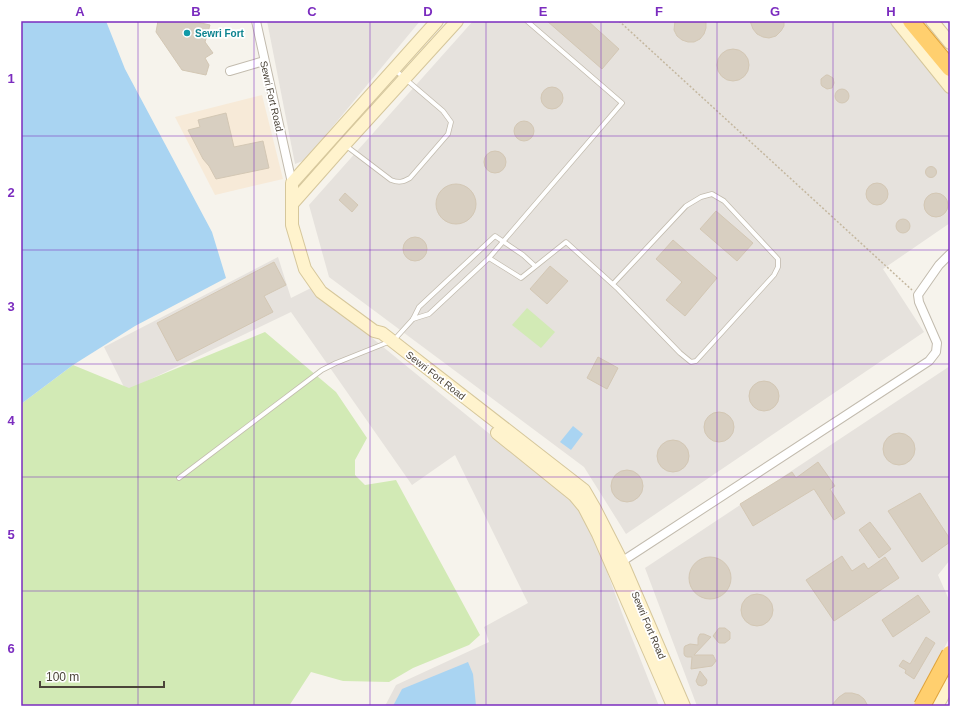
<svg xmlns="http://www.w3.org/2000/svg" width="971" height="727" font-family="Helvetica,sans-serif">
<rect width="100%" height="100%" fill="#f6f3ec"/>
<polygon fill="#f7ead8" points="262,95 283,179 215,195 175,117"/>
<g fill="#e6e2dd">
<polygon points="267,21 420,21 305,160 295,164"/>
<polygon points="473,21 899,21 950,82 950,223 883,269 924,332 626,534 584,467 329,277 309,205"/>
<polygon points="278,257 291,298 311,288 486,431 574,499 587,516 622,613 659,706 385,706 396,685 489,642 484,627 528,603 455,455 412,485 291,312 126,391 104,347"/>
<polygon points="950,366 950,560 938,575 950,602 950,637 914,706 697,706 645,568"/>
</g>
<g fill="#d2eab5">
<polygon points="527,308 555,332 541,348 512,325"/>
<polygon points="265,332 336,392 367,438 355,460 355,475 365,485 396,480 480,635 469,645 413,668 389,682 343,681 311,672 289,706 21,706 21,404 73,365 129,388"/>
</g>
<g fill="#a9d4f2">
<polygon points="21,21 106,21 125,69 212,232 226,278 135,326 73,365 21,404"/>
<polygon points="573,426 583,434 571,450 560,442"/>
<polygon points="468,662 473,674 476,706 393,706 402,689"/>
</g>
<g fill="#d8cfc1" stroke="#d3c7b4">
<polygon points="158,21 192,21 210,25 205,42 213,53 205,58 209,65 206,75 182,70 156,32"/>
<polygon points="547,21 588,21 619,49 602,69"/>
<polygon points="675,21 706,21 706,28 704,34 700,39 694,42 688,42 682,40 677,36 674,30"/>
<polygon points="750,21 784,21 784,26 781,31 776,36 769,38 763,37 757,34 753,29"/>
<circle cx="733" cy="65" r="16"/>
<polygon points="826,75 828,75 833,78 834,83 832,88 827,89 822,86 821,84 821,79"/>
<circle cx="552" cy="98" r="11"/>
<circle cx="842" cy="96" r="7"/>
<polygon points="226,113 234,147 263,141 269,168 216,179 209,166 203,159 188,130 200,127 198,120"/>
<circle cx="524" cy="131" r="10"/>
<circle cx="495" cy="162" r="11"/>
<circle cx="931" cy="172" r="5.5"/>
<circle cx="877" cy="194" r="11"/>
<circle cx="456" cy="204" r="20"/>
<polygon points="345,193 358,205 352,212 339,200"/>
<circle cx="936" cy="205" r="12"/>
<polygon points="716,211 753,243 737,261 700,229"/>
<circle cx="903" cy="226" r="7"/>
<circle cx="415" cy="249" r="12"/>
<polygon points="673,240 717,278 685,316 666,300 682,282 656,259"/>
<polygon points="274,262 286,285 264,296 273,312 177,361 157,323"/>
<polygon points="550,266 568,281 547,304 530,289"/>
<polygon points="598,357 618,368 607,389 587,378"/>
<circle cx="764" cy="396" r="15"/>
<circle cx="719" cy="427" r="15"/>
<circle cx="899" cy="449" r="16"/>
<circle cx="673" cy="456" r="16"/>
<polygon points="818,462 835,486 830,489 845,513 834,520 814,489 753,526 740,504 792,472 796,478"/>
<circle cx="627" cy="486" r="16"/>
<polygon points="920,493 950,539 950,542 922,562 888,511"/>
<polygon points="870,522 891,549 879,558 859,530"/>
<polygon points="842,556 852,571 864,563 868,569 885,557 899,578 834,621 806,580"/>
<circle cx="710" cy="578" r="21"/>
<circle cx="757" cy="610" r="16"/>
<polygon points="918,595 930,612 893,637 882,620"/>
<polygon points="719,628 725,628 730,632 730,639 725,643 719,643 713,636"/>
<polygon points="700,634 704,634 711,637 694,655 713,655 716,661 712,666 691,669 692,657 687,657 685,656 684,654 684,648 685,646 690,644 698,645 698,638"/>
<polygon points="926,637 935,643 914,679 905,673 906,670 899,666 903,660 910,664"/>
<polygon points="700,671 707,680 706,684 702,686 698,685 696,681"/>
<polygon points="845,693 852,693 859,695 864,699 868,706 831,706 839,697"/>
</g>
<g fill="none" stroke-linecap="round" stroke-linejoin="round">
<g stroke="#c2bbae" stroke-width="5.5">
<g id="lane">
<path d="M345 145 391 180C399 183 403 182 410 178L448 134 451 122 443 111 395 70"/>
<polyline points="489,258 622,103 527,21"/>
<polyline points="413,319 429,314 489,258 521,278 566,242 618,289 680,353 691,362 696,361 774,275 778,267 778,259 724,201 712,194 701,197 686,206 613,284"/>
<polyline points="394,340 413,319 419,307 495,236 523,255 535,266"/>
<polyline points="179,478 322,370 336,363 386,343 389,339"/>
</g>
</g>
<g stroke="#c2bbae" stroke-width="10">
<g id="street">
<polyline points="256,21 292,183"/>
<polyline points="230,71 264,61"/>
<polyline points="618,564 929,361 936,352 937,343 919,302 918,295 939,265 950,254"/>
</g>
</g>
<g stroke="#d6c79b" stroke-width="14">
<g id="secondary">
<polyline points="437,21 292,183 292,225 305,269 321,292 374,331 382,333 584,490 595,509 622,562 684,706"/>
<polyline points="897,21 950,87"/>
<polyline points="932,21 950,43"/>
<polyline points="292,204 345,144 457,21"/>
<polyline points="497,433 574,495 584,507 598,534 673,706"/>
<polyline points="937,706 950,683"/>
</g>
</g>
<g stroke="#e0a43c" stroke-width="18">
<polyline id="highway" points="911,21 950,68"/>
</g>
<polyline stroke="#c4b79f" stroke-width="1.5" stroke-dasharray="2 2" stroke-linecap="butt" points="619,21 912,290"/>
<use href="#lane" stroke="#fff" stroke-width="4"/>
<use href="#street" stroke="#fff" stroke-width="8"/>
<use href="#secondary" stroke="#fff3cd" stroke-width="12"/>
<use href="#highway" stroke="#ffcf6e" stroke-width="16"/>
<g stroke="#e0a43c" stroke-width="18" stroke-linecap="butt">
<polyline id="highway-bridge" points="922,706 950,654"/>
</g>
<use href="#highway-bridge" stroke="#ffcf6e" stroke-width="16"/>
</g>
<path fill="none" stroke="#7b2cbf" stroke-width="1" stroke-opacity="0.55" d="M138 21V706M254 21V706M370 21V706M486 21V706M601 21V706M717 21V706M833 21V706M21 136H950M21 250H950M21 364H950M21 477H950M21 591H950"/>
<circle fill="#0f9aa8" stroke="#fff" stroke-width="1.5" cx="187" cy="33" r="4"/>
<g text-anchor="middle" stroke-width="3.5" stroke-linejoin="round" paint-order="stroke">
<g font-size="10" font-weight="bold" fill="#0d838f" stroke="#fff" text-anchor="start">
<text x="195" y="37">Sewri Fort</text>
</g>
<g font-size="10" fill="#4b4439" stroke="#fff">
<text transform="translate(272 96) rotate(77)" y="4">Sewri Fort Road</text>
<text transform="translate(436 375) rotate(38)" y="4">Sewri Fort Road</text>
<text transform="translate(649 625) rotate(67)" y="4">Sewri Fort Road</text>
</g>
</g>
<rect width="971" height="727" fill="none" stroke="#ffffff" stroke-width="44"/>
<path d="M40 681v6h124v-6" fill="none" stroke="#4b4439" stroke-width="2"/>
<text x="46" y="681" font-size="12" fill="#4b4439" stroke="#ffffff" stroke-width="3" paint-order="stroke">100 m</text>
<rect x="22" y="22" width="927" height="683" fill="none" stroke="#7b2cbf" stroke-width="1.5"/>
<g font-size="13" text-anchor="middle" font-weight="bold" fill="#7b2cbf">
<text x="80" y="16">A</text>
<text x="196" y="16">B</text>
<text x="312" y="16">C</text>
<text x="428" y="16">D</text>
<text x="543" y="16">E</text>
<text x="659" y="16">F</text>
<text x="775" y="16">G</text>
<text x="891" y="16">H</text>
<text x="11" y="83">1</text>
<text x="11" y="197">2</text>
<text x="11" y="311">3</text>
<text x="11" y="425">4</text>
<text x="11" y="539">5</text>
<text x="11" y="653">6</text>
</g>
</svg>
